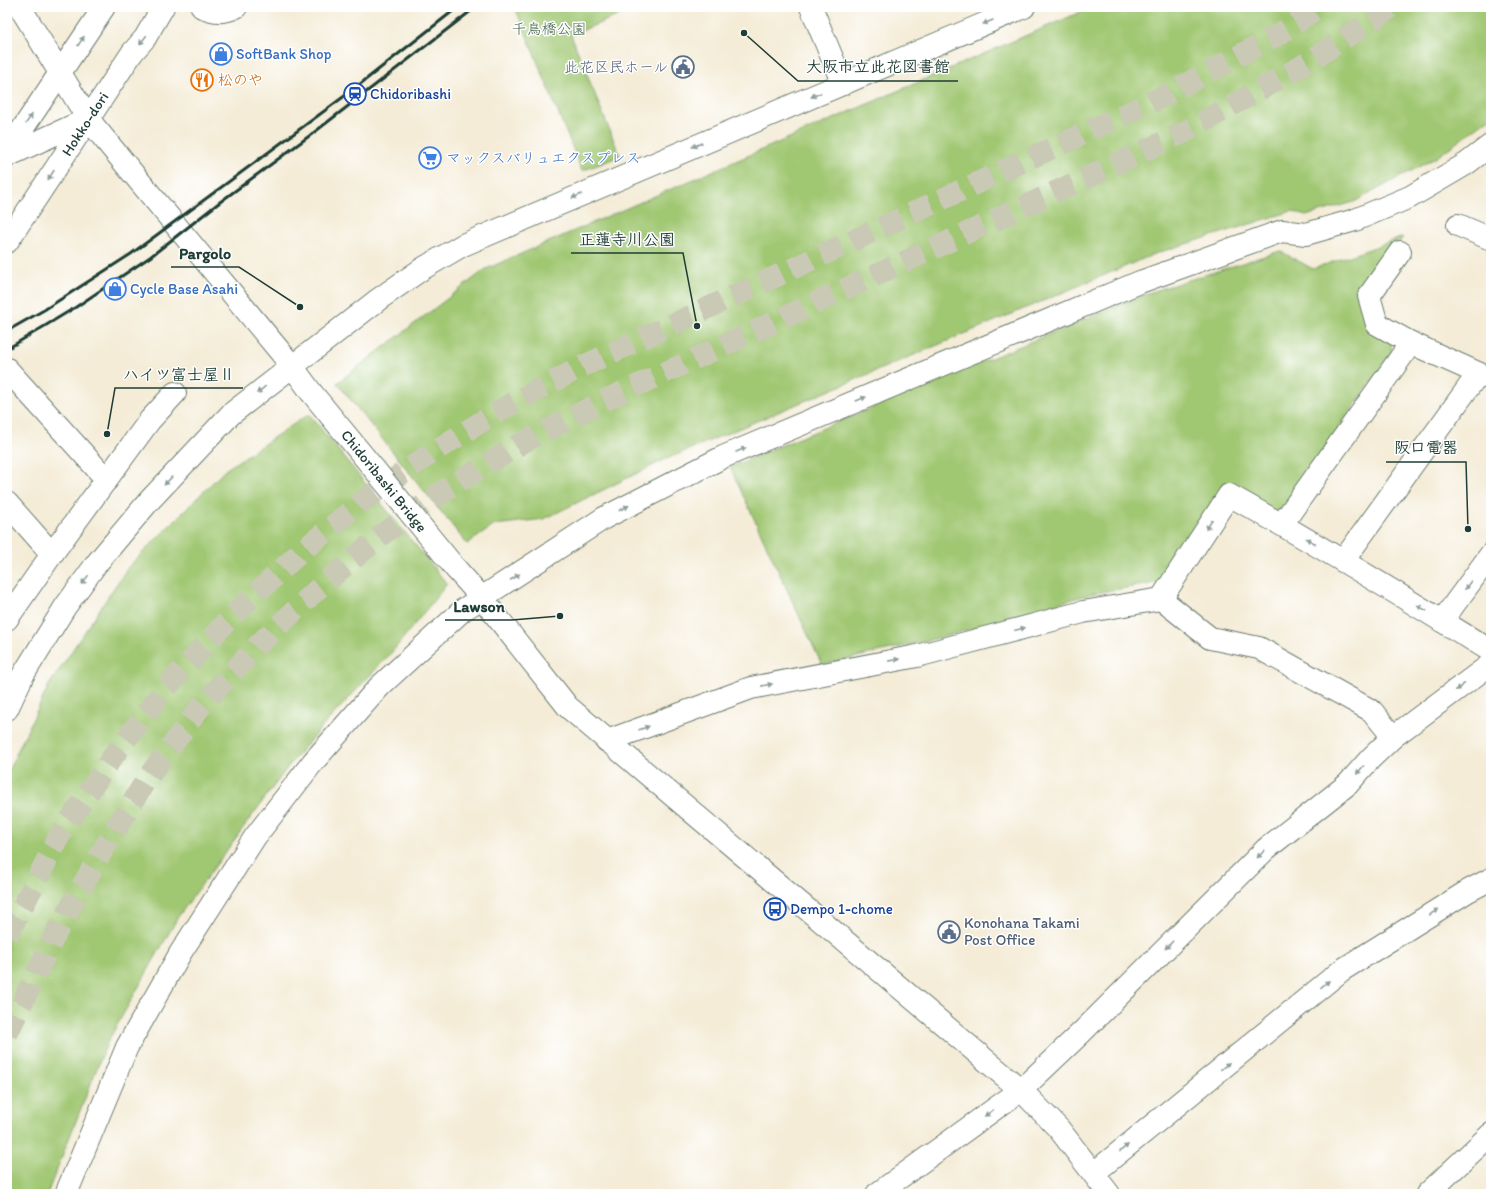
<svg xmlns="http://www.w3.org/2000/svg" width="1498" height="1201" font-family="Itim,'Klee One',sans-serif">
<rect width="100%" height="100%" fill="#fff"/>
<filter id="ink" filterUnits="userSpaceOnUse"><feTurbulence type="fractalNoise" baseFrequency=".025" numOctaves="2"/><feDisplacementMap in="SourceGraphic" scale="8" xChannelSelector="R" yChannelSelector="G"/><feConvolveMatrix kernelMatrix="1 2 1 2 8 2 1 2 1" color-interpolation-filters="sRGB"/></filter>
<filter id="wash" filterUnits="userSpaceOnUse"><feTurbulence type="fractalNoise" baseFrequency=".012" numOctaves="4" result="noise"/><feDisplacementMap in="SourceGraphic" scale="16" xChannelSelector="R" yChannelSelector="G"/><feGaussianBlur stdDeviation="0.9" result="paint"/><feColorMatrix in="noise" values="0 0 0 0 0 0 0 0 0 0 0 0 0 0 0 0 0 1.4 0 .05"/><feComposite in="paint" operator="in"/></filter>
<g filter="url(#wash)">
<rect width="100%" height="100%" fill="#f4ecd7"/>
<g fill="#a0c772" stroke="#608253">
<polygon points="515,7 639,7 571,35 620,156 582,171"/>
<polygon points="1092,7 1491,7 1491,117 1437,157 1354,202 1306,216 1292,211 1157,253 664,460 544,519 495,525 467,544 337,383 486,269"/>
<polygon points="1403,237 1360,298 1391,341 1392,352 1282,510 1272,512 1229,486 1161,582 1090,594 947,636 822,665 730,467 1145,294 1280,251 1313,269"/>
<polygon points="309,414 447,584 392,652 320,729 287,768 178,917 107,1043 47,1194 7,1194 7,773 49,685 128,567 225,470"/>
</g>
</g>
<g filter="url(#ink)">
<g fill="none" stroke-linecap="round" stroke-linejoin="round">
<g stroke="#c9c9b6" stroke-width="22" stroke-dasharray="22 11" stroke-linecap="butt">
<polyline points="7,936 60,835 111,759 165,689 228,620 296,556 360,503 431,453 502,409 581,367 1162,97 1281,33 1319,7"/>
<polyline points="7,1034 57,931 101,853 146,780 201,706 257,646 321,586 383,534 448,488 522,443 599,403 1183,133 1300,67 1376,18 1391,7"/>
</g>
<g stroke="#6a7a6d" stroke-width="24">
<g id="minor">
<path d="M202 7C215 12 224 13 236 7"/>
<polyline points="811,7 843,84"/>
<polyline points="1458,225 1491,239"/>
<polyline points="1400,252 1369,296 1377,324 1411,343 1491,379"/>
<polyline points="7,369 107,480"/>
<polyline points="7,503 52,554"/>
<polyline points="1282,524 1411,343"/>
<polyline points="1343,561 1478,374"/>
<path d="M1161 599 1229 495C1318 544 1404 598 1491 651"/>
<polyline points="7,619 52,554 150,420 175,393"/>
<polyline points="1442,621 1491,554"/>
<polyline points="7,709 23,675 65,607 97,563 149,501 231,414 379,299 422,269 463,245 1024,7"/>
<polyline points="607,741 751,688 917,656 1083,612 1161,599 1210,638 1259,648 1372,711 1393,737"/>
<polyline points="1094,1173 1342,970 1468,891 1491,879"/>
<polyline points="66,1194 127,1047 181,952 255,837 313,762 380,686 463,610 604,518 723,457 1140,282 1282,231 1306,234 1355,220 1410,197 1466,164 1491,145"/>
<polyline points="877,1194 1021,1090 1082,1032 1266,849 1348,784 1370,759 1393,737 1491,664"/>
</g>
</g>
<g stroke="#6a7a6d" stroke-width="24">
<g id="tertiary">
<polyline points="20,7 88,119 292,366 311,392"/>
<polyline points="7,156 88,119"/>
<polyline points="456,569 482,598 568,707 1021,1090 1059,1129 1109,1194"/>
<polyline points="1427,1194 1491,1134"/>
</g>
</g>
<g stroke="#6a7a6d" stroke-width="24">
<g id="primary">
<polyline points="7,152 104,7"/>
<polyline points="7,242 132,53 145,38 163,7"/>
</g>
</g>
<use href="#minor" stroke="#fff" stroke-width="22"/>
<use href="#tertiary" stroke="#fff" stroke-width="22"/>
<use href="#primary" stroke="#fff" stroke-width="22"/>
<g stroke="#1f3d34" stroke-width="3">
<polyline points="7,331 44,310 131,254 350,92 458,7"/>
<polyline points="7,349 76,307 150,257 220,202 316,131 476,7"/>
</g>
<g stroke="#6a7a6d" stroke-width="24" stroke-linecap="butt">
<polyline id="tertiary-bridge" points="311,392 456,569"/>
</g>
<use href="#tertiary-bridge" stroke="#fff" stroke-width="22"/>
</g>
<defs><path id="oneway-solid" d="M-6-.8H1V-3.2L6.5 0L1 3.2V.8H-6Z"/></defs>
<g fill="#8f9e9a">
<use href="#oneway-solid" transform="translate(988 22) rotate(157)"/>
<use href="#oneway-solid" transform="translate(143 40) rotate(128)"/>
<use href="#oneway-solid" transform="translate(81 41) rotate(-56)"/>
<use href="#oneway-solid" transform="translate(816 95) rotate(157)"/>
<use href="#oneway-solid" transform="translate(29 119) rotate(-56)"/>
<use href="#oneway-solid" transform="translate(697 145) rotate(157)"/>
<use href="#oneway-solid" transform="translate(51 175) rotate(123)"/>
<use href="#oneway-solid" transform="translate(577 196) rotate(157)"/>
<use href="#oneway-solid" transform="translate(261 390) rotate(141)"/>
<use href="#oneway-solid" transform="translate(861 399) rotate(-23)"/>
<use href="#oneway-solid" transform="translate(741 450) rotate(-23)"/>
<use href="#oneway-solid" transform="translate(168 481) rotate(133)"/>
<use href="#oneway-solid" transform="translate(624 508) rotate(-27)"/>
<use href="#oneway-solid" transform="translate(1209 525) rotate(123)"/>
<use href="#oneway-solid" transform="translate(1311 541) rotate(-149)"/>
<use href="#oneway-solid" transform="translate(515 577) rotate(-33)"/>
<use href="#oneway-solid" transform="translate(85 580) rotate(126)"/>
<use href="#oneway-solid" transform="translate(1468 585) rotate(126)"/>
<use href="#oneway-solid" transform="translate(1422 608) rotate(-149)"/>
<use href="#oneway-solid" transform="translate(1020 629) rotate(-15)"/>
<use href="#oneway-solid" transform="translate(894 660) rotate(-11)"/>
<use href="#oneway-solid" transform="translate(767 685) rotate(-11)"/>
<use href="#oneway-solid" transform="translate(1460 687) rotate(143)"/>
<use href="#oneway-solid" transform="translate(644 728) rotate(-20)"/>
<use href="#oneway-solid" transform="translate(1360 770) rotate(131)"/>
<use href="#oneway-solid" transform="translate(1261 854) rotate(135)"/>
<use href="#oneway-solid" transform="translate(1434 912) rotate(-32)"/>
<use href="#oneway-solid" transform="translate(1169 945) rotate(135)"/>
<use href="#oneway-solid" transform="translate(1325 984) rotate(-39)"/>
<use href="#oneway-solid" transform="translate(1225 1066) rotate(-39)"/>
<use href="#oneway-solid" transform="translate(989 1113) rotate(144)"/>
<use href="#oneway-solid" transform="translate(1124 1148) rotate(-39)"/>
</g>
</g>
<defs>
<g id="shop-ring" transform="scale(1.15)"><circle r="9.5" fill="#fff" stroke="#3f7fe0" stroke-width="1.5"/><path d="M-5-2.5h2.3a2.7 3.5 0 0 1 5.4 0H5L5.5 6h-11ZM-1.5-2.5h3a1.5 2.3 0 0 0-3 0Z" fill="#3f7fe0"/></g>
<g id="civic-ring" transform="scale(1.15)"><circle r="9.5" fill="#fff" stroke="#5c6f8a" stroke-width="1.5"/><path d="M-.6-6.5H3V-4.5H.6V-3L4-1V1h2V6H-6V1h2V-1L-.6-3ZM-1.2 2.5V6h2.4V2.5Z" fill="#5c6f8a"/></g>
<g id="restaurant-ring" transform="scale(1.15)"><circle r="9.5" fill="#fff" stroke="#e8710a" stroke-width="1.5"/><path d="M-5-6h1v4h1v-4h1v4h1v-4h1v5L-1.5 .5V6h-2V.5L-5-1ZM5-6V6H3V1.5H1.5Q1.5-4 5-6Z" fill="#e8710a"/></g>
<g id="station-ring" transform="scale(1.15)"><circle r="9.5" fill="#fff" stroke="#1a4fb4" stroke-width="1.5"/><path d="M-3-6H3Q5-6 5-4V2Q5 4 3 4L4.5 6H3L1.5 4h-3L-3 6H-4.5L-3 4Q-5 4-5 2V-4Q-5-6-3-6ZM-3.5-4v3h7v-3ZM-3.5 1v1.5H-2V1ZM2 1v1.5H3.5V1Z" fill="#1a4fb4"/></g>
<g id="supermarket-ring" transform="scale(1.15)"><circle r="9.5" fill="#fff" stroke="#3f7fe0" stroke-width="1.5"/><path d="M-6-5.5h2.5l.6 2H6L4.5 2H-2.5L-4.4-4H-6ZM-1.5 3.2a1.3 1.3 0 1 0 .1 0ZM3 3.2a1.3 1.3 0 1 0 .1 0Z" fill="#3f7fe0"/></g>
<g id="bus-ring" transform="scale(1.15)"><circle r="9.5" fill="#fff" stroke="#1a4fb4" stroke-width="1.5"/><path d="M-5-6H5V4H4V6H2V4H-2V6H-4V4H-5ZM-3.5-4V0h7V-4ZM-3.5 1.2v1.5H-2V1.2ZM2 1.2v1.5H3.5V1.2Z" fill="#1a4fb4"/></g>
</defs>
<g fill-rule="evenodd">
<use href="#shop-ring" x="221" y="54"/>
<use href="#civic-ring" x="683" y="67"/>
<use href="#restaurant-ring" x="202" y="80"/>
<use href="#station-ring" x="355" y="94"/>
<use href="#supermarket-ring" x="430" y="158"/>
<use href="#shop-ring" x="115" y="289"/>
<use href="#bus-ring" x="775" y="909"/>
<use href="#civic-ring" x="949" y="932"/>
</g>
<g text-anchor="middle" stroke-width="3" stroke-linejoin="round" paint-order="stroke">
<g font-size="15" fill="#3f6044" stroke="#fff">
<text x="549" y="34">千鳥橋公園</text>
</g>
<g font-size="15" fill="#366cbe" stroke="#fff" text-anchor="start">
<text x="236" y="59">SoftBank Shop</text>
<text x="446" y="163">マックスバリュエクスプレス</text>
<text x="130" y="294">Cycle Base Asahi</text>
</g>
<g font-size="15" fill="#4e5e75" stroke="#fff" text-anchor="end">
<text x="668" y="72">此花区民ホール</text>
<text x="964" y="928" text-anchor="start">Konohana Takami<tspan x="964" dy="17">Post Office</tspan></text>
</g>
<g font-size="15" fill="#c56008" stroke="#fff" text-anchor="start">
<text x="218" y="85">松のや</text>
</g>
<g font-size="15" fill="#164399" stroke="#fff" text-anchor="start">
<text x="370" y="99">Chidoribashi</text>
<text x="790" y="914">Dempo 1-chome</text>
</g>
<g font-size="15" fill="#1f3d34" stroke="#fff">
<text transform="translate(85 124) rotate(-57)" y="5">Hokko-dori</text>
<text transform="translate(384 481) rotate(51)" y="5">Chidoribashi Bridge</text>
</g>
</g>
<path fill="none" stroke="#1f3d34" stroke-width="1.5" d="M744 33L798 81H958M697 326L683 253H571M300 307L239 267H171M107 434L115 388H243M1468 529L1466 462H1386M560 616L512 620H445"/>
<g fill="#1f3d34" stroke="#fff" stroke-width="1.5">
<circle cx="744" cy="33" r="4"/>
<circle cx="697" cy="326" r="4"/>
<circle cx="300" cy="307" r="4"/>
<circle cx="107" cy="434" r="4"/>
<circle cx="1468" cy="529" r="4"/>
<circle cx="560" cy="616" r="4"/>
</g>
<g font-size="16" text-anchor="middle" font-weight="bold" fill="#1f3d34" stroke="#fff" stroke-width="3" stroke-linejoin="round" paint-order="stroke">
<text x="878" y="72">大阪市立此花図書館</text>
<text x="627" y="245">正蓮寺川公園</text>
<text x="205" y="259">Pargolo</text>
<text x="179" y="380">ハイツ富士屋Ⅱ</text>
<text x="1426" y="453">阪口電器</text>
<text x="479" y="612">Lawson</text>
</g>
<rect width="1498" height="1201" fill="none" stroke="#fff" stroke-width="24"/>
</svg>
